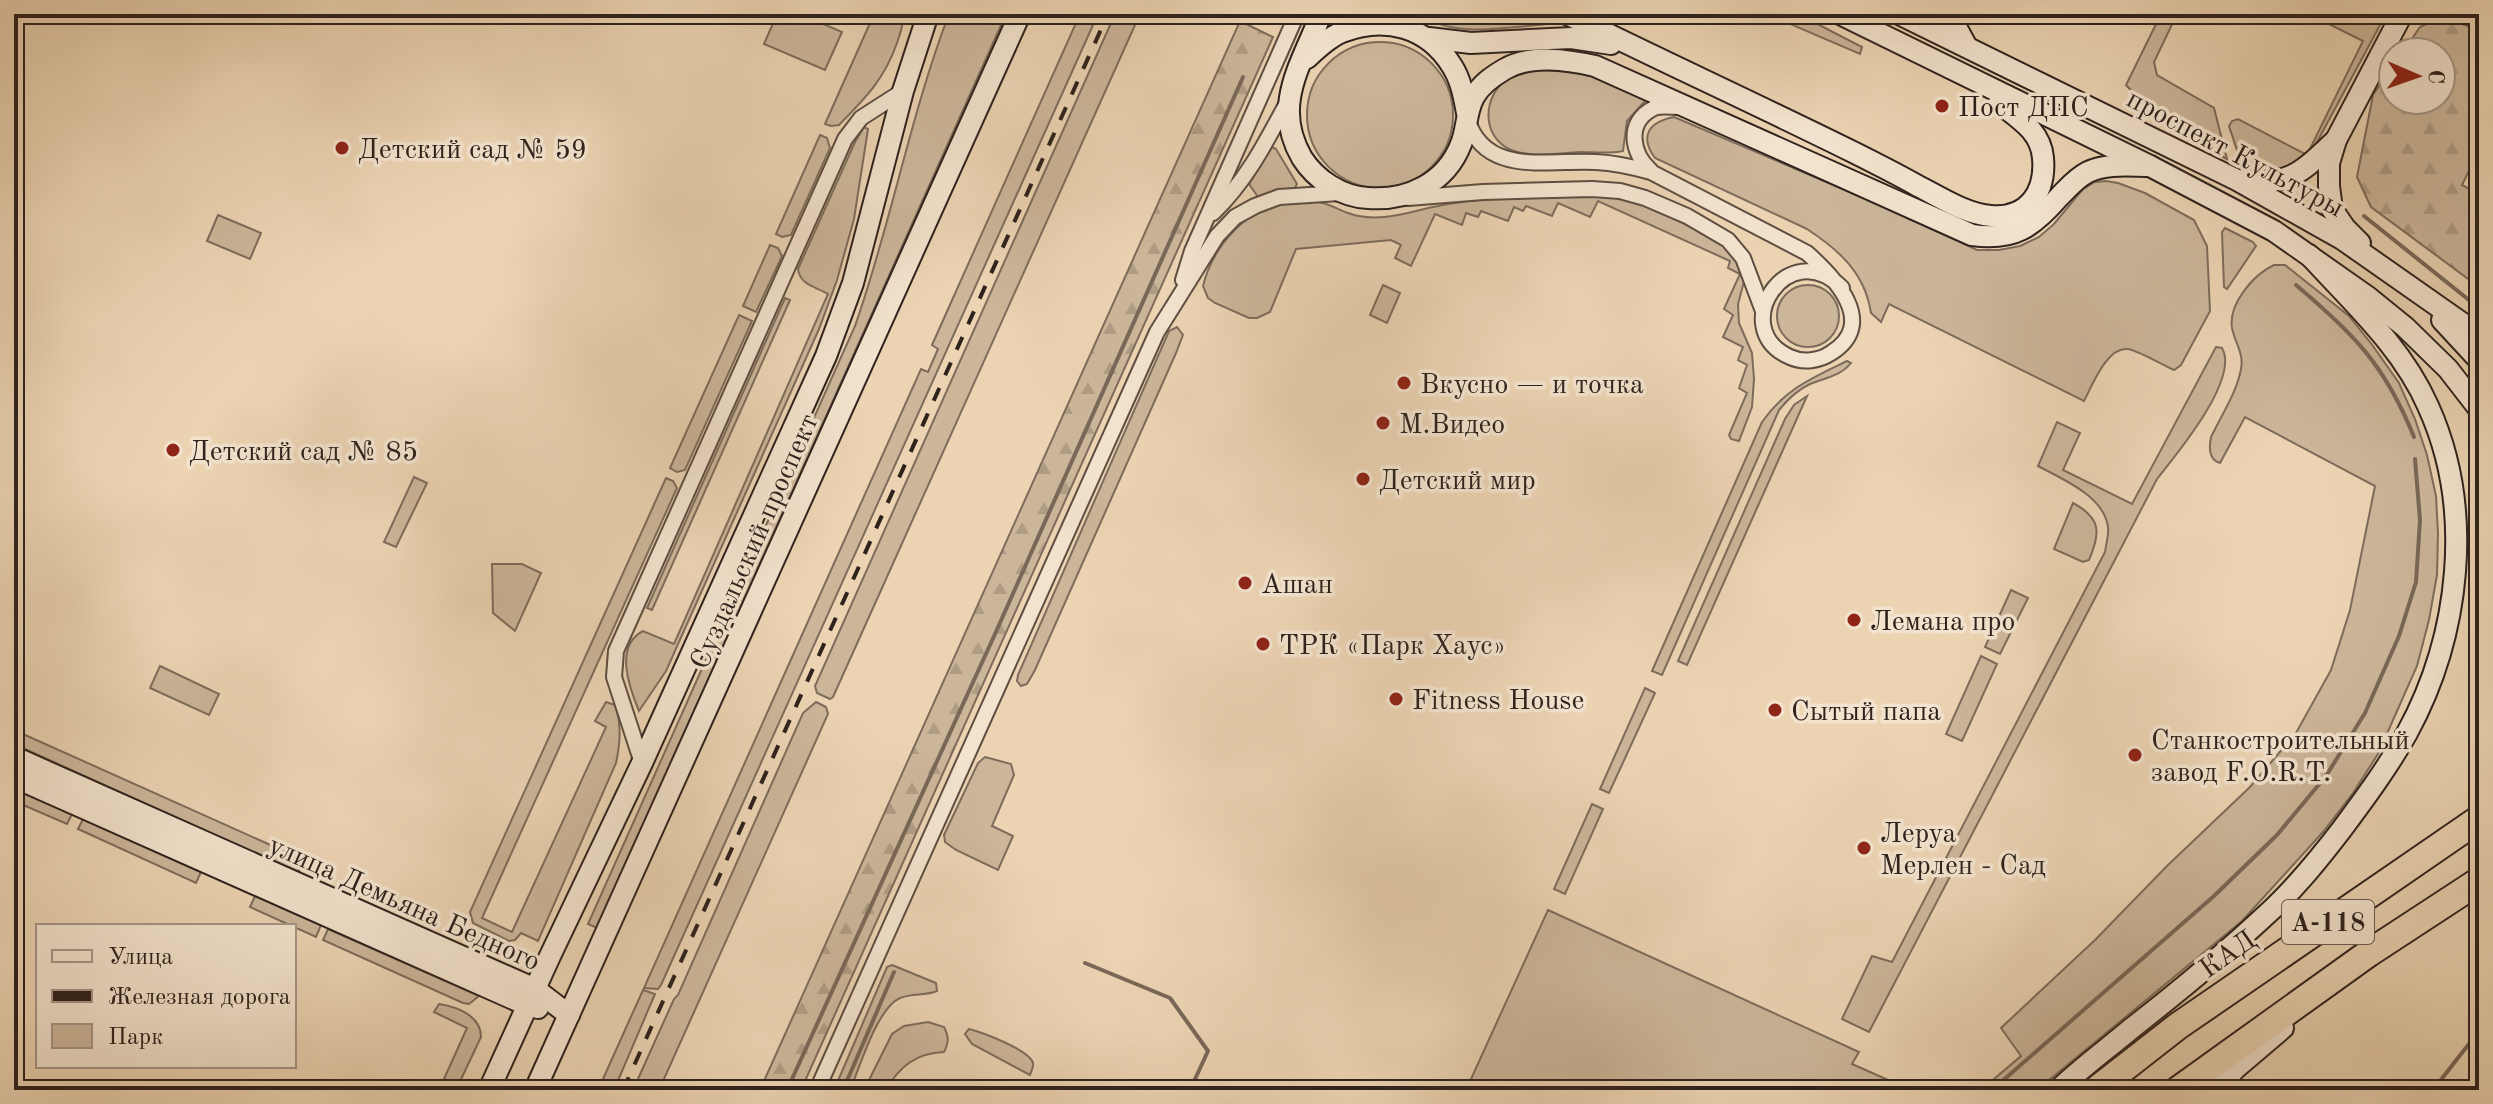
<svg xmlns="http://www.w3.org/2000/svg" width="2493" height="1104" font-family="'Old Standard TT',serif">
<defs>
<pattern id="forest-firs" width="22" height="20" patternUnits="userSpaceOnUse" patternTransform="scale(2)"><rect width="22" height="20" fill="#ccb69a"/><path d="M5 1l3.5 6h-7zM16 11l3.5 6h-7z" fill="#b09c84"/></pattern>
</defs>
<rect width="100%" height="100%" fill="#ecd4b3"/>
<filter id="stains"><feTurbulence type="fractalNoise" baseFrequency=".0025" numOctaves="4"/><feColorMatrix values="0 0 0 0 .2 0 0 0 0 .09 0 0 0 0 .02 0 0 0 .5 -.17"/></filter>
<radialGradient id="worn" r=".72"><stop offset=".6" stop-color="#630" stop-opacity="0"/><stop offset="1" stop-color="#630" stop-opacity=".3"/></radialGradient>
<g fill="#ccb69a" stroke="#7d6c5c" stroke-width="2">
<polygon points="777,14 800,14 842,32 825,70 764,44"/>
<path d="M874 14H898C906 24 900 32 897 43 884 80 865 98 839 125L831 126 825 124Z"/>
<path d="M949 14H1006L597 928 588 924 855 326C891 224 910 116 949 14Z"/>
<polygon points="1080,14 1098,14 661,985 658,989 644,988 921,369 928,372 938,349 932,345"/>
<polygon points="1115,14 1140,14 833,697 830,699 817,693 815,686"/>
<path d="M1417 14H1546L1552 17 1554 22 1550 24C1507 27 1456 39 1417 14Z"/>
<polygon points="1767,14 1798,14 1862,47 1860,54"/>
<polygon points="2161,14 2177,14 2154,62 2157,75 2214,108 2227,159 2168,129 2126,85"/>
<polygon points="2309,14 2386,14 2310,155 2273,174 2248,172 2239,156 2229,126 2232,121 2238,119 2307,155 2363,41"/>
<circle cx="1380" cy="115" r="73"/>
<path d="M1541 70C1588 72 1604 77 1646 96L1645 101 1627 121 1623 151C1609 154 1594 152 1580 152 1557 153 1528 159 1507 148 1481 133 1484 96 1506 80 1516 73 1529 71 1541 70Z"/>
<path d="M1674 117 1859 196 1977 250H1999L2020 246 2039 237 2054 224 2083 189 2095 182 2106 181 2118 183 2145 193 2194 220 2207 246 2210 311 2181 365 2174 370C2164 366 2136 349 2127 349 2107 347 2092 386 2084 401L1889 304 1881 322 1871 313C1865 273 1839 250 1807 229L1655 158C1639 136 1649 122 1674 117Z"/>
<path d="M864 127 868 129 854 219 837 280 819 329 666 671 639 711C629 687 614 646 643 631L674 644 828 294C816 287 800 285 798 269L855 142Z"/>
<polygon points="820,135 827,138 830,148 791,235 782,237 776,234"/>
<polygon points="1272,147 1276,149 1297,184 1294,189 1258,197 1249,184"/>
<path d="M1529 195H1595L1633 200 1728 244 1742 263 1745 278 1738 304 1739 323 1752 353 1754 379 1752 407 1739 441 1731 439 1729 435 1747 393 1739 388 1747 365 1738 360 1743 347 1723 337 1733 315 1724 309 1740 274 1728 268 1730 261 1598 201 1590 217 1558 203 1552 216 1526 206 1523 211 1514 207 1508 221 1481 211 1478 217 1466 213 1462 225 1435 214 1411 266 1395 258 1401 245 1391 240 1296 249 1270 312 1257 318H1249L1215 303 1208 298 1203 286C1215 237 1261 193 1314 201 1326 202 1337 209 1348 213 1361 218 1372 218 1384 217 1403 216 1420 209 1438 206 1468 200 1499 198 1529 195Z"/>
<polygon points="218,215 261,233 250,259 207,241"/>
<polygon points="2225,228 2253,242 2256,246 2227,289 2224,287 2222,232"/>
<polygon points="770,245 778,248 782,256 756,312 743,306"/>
<path d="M2274 265H2285L2349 316 2373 346 2399 383 2415 419 2427 455 2436 496 2438 533 2437 575 2429 620 2417 666 2378 754 2353 793 2323 832 2242 921 2037 1090H1981L2021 1056 2001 1028 2095 940 2168 865 2250 787 2296 733 2331 670 2350 610 2375 486 2245 417 2220 463C2209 460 2209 447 2211 437 2221 416 2237 392 2241 369 2244 353 2235 343 2232 328 2228 304 2254 274 2274 265Z"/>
<circle cx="1808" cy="316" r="31"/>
<polygon points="1383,285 1400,293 1387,323 1370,315"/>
<polygon points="785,298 790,300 652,610 647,608"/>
<polygon points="739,315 752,321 685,470 677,472 670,468"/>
<polygon points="1177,327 1183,335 1176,353 1035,670 1027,684 1021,686 1017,681 1018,675 1169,331"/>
<path d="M2216 347 2222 348C2240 379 2176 455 2157 479L1869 1032 1842 1019 1872 956 1892 962 2105 552C2106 544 2109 535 2108 527 2104 496 2062 479 2038 466L2057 422 2080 433 2063 470 2132 504Z"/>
<path d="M1847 361 1851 363C1841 376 1824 378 1810 384 1797 390 1788 399 1779 410L1662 675 1652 671 1762 422C1785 389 1812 378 1847 361Z"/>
<polygon points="1807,396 1687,665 1678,661 1785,419 1794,405"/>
<polygon points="414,477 427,483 396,547 384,542"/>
<path d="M666 478 673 481 677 488 482 918 512 932 606 727 595 721 606 702 615 705C622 725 620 744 616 763L538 941 521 933 515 940 509 941 473 923 470 912Z"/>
<path d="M2073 503C2101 518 2101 532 2089 560L2083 562 2054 549Z"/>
<polygon points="492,564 522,564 541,573 515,631 493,613"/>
<polygon points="2011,590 2028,598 2000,654 1985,647"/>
<polygon points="1981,656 1997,664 1962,741 1946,734"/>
<polygon points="160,666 219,694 209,715 150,688"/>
<polygon points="1645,688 1655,693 1609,793 1600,789"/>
<polygon points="816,702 826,707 828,714 659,1090 633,1090 674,999 678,995 803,713"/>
<polygon points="14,730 304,860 298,873 14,744"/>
<polygon points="985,757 1011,764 1014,775 992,826 1013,836 998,870 956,850 945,842 944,835 978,763"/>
<polygon points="14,789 72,814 67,824 14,801"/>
<polygon points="1592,804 1603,809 1565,894 1554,889"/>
<polygon points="83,819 201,872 196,883 78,829"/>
<polygon points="255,896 321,925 316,937 250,907"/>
<polygon points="1548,910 1859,1052 1852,1064 1897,1084 1922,1090 1466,1090"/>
<polygon points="328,929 479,996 469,1004 463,1003 323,940"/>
<path d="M892 965 936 983 937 991C925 996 913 993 900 998 877 1008 860 1067 850 1090H834L887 967Z"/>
<polygon points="643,990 655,994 614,1090 598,1090"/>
<path d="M439 1004C458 1007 481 1016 481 1037L456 1090H439L467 1028 434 1012Z"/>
<path d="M928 1022 944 1027C949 1037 949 1042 944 1052 915 1053 900 1067 885 1090H864L892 1034 904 1026Z"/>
<path d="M969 1029C981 1032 1030 1050 1033 1063 1034 1067 1031 1071 1030 1075L972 1044 965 1034Z"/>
</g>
<g fill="url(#forest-firs)" stroke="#7d6c5c" stroke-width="2">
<polygon points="2435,20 2460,23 2479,31 2479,150 2462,185 2479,194 2479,287 2371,207 2357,177 2373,95 2393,66 2393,100 2441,100 2441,52 2403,52 2420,27"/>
<polygon points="1240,21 1273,37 801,1090 760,1090"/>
</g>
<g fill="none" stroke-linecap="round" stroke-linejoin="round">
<g stroke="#796858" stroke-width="4">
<polyline points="2364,216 2479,308"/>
<path d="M2296 285C2354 334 2385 365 2414 437"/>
<polyline points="1085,963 1170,998 1208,1051 1190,1090"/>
<polyline points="787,1090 995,634 1243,77"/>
<polyline points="843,1090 894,972"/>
<polyline points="1992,1090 2214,896 2277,835 2326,776 2365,713 2399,636 2416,582 2420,520 2415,459"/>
<polyline points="2433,1090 2479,1031"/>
</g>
<g stroke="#5e4e42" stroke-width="18">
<g id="street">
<path d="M1467 118C1484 178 1550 159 1596 162 1615 163 1633 167 1651 172L1807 253C1834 277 1879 323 1831 353 1819 361 1803 363 1790 357 1726 329 1788 233 1842 288"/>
<path d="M1651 171C1632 154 1625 122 1654 108 1661 105 1672 107 1680 107"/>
<polyline points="1408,198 1483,192 1592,189 1620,191 1645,198 1687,216 1728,240 1743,258 1763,311"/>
<path d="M1213 213C1247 180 1266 142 1288 101"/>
<polyline points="1183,280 1192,251 1297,14"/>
<polyline points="642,763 614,677 616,651 845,139 861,118 903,91"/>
<polyline points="817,1090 1157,332 1217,236 1235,217 1255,206 1279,197 1340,193"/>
</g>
</g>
<g stroke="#2e221d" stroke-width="24">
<g id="secondary">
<path d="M1321 14C1302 64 1271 105 1302 158 1316 180 1342 197 1368 198 1408 201 1446 183 1461 144 1467 130 1466 111 1474 97 1481 84 1493 76 1505 69 1531 54 1568 60 1595 66L1972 235C2014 241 2033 227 2059 197 2068 188 2076 178 2088 172 2107 163 2130 166 2150 166"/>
<path d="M1567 14C1662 61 1758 105 1853 152 1875 163 1897 174 1918 186 1940 197 1965 214 1991 216 2028 219 2046 192 2043 158 2041 131 2018 118 1999 103"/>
<polyline points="1840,14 2150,166 2274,231 2368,297 2405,327 2448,369 2479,409"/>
<polyline points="1899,14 2237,180 2342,239 2479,335"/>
<polyline points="1949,14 1967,47"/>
<polyline points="2472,14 2479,17"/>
<polyline points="1429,38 1471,43 1571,38 1611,44"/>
<path d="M1307 58C1318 48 1329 37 1342 32 1385 15 1428 27 1452 66 1461 80 1464 97 1467 113"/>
<path d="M2243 180C2291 187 2303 170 2336 140"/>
<polyline points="2360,243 2345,228 2332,209 2329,186 2329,163 2336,140 2402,14"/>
<polyline points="2442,320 2479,360"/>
<polyline points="14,757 535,989 569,1015"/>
<polyline points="14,777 527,1005 538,1008"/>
<polyline points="489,1090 550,956 642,763 826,356 853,283 903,91 928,14"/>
<polyline points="535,1090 1020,14"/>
<path d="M2058 1090C2081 1068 2107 1049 2132 1028 2178 992 2223 955 2266 915 2295 889 2319 859 2342 829 2365 798 2388 767 2407 733 2460 636 2475 509 2428 406 2402 347 2352 302 2309 255"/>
<polyline points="2215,1090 2235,1069 2283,1028"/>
</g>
</g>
<g stroke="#2e221d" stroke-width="30">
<g id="highway">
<polyline points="2096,1090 2178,1026 2479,819"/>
<polyline points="2178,1090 2369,953 2479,881"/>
</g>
</g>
<use href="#street" stroke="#f3e3ce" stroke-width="14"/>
<use href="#secondary" stroke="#f3e3ce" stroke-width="20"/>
<use href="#highway" stroke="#ecd4b3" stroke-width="26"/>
<polyline stroke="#2e221d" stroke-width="4" stroke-dasharray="14 14" stroke-linecap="butt" points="623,1090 1108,14"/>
</g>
<g fill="#8f2418" stroke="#f3e3ce" stroke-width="3">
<circle cx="1942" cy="106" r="8"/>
<circle cx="342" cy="148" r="8"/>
<circle cx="1404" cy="383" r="8"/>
<circle cx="1383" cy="423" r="8"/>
<circle cx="173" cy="450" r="8"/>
<circle cx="1363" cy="479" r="8"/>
<circle cx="1245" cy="583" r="8"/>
<circle cx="1854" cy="620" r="8"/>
<circle cx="1263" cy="644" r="8"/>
<circle cx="1396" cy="699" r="8"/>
<circle cx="1775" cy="710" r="8"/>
<circle cx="2135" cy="755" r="8"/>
<circle cx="1864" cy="848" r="8"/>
</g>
<g text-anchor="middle" stroke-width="7" stroke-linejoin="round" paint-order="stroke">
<rect fill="#f3e3ce" stroke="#695c52" stroke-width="2" x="2282" y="900" width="92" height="44" rx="6"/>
<g font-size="26" font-weight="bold" fill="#2e221d">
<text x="2328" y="931">А-118</text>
</g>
<g font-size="28" fill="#2e221d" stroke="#f3e3ce" text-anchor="start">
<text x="1958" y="116">Пост ДПС</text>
<text x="358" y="158">Детский сад № 59</text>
<text x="1420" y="393">Вкусно — и точка</text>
<text x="1399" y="433">М.Видео</text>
<text x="189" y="460">Детский сад № 85</text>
<text x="1379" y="489">Детский мир</text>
<text x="1261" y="593">Ашан</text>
<text x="1870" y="630">Лемана про</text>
<text x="1279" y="654">ТРК «Парк Хаус»</text>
<text x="1412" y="709">Fitness House</text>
<text x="1791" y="720">Сытый папа</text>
<text x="2151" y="749">Станкостроительный<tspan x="2151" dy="32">завод F.O.R.T.</tspan></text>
<text x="1880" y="842">Леруа<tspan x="1880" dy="32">Мерлен - Сад</tspan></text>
</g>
<g font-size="28" fill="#2e221d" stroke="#f3e3ce">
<text transform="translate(2236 152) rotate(28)" y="10">проспект Культуры</text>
<text transform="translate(753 541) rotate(-66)" y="10">Суздальский проспект</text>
<text transform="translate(405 902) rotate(24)" y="10">улица Демьяна Бедного</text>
<text transform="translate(2227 953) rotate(-35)" y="10">КАД</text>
</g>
</g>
<rect width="2493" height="1104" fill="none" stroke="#ecd4b3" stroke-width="48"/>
<rect x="16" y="16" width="2461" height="1072" fill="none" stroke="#2e221d" stroke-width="4"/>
<rect x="24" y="24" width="2445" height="1056" fill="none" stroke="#2e221d" stroke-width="2"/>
<rect x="36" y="924" width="260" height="144" fill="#f3e3ce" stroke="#a49687" stroke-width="2"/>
<rect x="52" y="950" width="40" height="12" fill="#f3e3ce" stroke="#a49687" stroke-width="2"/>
<text x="108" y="964" font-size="24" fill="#2e221d">Улица</text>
<rect x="52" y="990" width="40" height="12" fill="#2e221d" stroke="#a49687" stroke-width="2"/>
<text x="108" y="1004" font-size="24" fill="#2e221d">Железная дорога</text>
<rect x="52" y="1024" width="40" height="24" fill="#ccb69a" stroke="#a49687" stroke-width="2"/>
<text x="108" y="1044" font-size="24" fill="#2e221d">Парк</text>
<g transform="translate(2417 76) rotate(92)"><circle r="38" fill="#f3e3ce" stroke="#a49687" stroke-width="2"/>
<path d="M0-6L14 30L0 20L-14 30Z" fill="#8f2418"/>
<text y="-12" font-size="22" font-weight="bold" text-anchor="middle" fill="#2e221d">С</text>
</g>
<rect width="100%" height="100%" filter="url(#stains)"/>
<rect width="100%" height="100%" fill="url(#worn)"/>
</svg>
